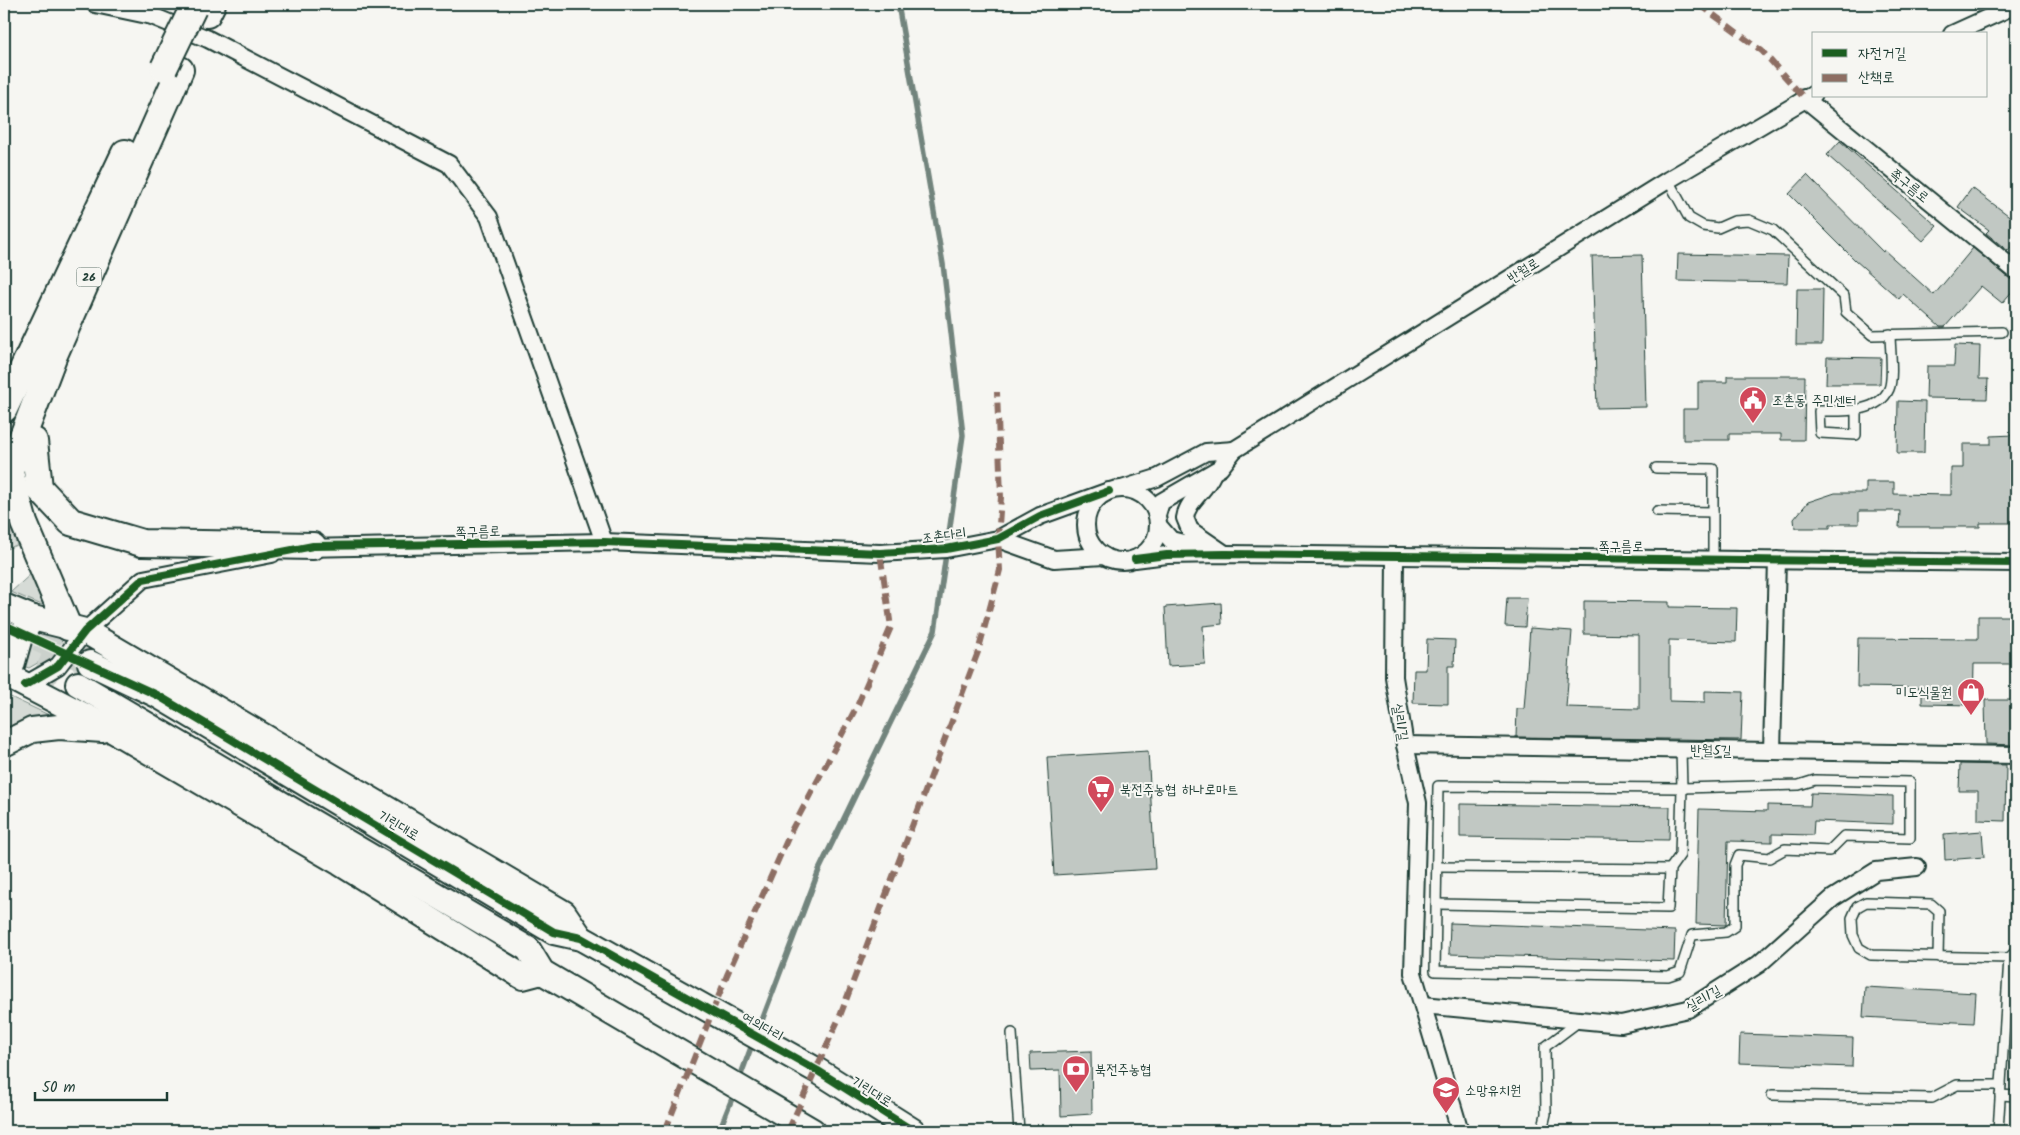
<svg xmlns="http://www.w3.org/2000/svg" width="2020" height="1135" font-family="Kalam,'Poor Story',sans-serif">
<rect width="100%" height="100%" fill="#f6f6f2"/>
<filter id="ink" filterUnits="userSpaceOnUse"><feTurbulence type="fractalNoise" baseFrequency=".02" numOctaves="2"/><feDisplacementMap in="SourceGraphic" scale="10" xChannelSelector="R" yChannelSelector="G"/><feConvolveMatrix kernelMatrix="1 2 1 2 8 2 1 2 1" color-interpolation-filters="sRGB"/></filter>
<g filter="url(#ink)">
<g fill="#d6dbd6" stroke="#7a8c85">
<polygon points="7,504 19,544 4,550 4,515"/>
<polygon points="33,572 48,599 42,605 11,592"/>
<polygon points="36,638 50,644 48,657 29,668 23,666 27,648"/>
<polygon points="4,694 51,716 42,722 6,731 4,727"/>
</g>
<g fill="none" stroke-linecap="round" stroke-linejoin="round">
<g stroke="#72847d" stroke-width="5.5">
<polyline points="758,1031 819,870 935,631 963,435 943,264 898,4"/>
<polyline points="739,1080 753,1042"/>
<polyline points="719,1131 735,1091"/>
</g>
</g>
<g fill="#c1c8c3" stroke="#1f3d34">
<polygon points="1840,141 1937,226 1923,241 1827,155"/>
<polygon points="1807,175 1883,252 1884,250 1934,295 1973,248 2016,284 2016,287 2002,303 1981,286 1945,327 1940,327 1903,294 1899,299 1855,260 1789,194"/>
<polygon points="1972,188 2016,221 2016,241 2008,251 1986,233 1989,230 1958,207"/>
<polygon points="1678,254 1788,256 1787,283 1677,281"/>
<polygon points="1642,255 1646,407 1597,408 1592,256"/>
<polygon points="1797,289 1823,289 1822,345 1796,345"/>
<polygon points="1955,345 1980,346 1979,379 1988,379 1987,399 1926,398 1927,366 1954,366"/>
<polygon points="1827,357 1881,358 1880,384 1826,384"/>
<polygon points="1727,376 1805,376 1804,440 1781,440 1781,434 1729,434 1729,440 1683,440 1683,409 1698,409 1698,382 1727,382"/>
<polygon points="1898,401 1925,402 1924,453 1897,453"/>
<polygon points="2014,435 2016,523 1980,523 1980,527 1899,527 1900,511 1859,511 1859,524 1830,524 1830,528 1795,528 1794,519 1808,502 1835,493 1866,493 1866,482 1894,482 1894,494 1951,495 1951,468 1963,468 1963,444 1991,444 1991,436"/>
<polygon points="1507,598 1527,598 1525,627 1505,626"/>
<polygon points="1584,601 1669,602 1669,607 1737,608 1736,642 1669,640 1669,701 1705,702 1705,691 1743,692 1741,740 1516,737 1517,709 1524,709 1530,628 1572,631 1566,707 1639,709 1639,635 1584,634"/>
<polygon points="1221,603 1222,624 1203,626 1205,664 1168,666 1165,607"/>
<polygon points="1978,616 2016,616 2016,664 1974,664 1973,705 1922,704 1922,688 1857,687 1858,638 1978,639"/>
<polygon points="1427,639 1455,640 1454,666 1448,666 1448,704 1413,703 1414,670 1426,670"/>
<polygon points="1985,700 2016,700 2016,745 1986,744"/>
<polygon points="1148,751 1155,869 1054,875 1047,757"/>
<polygon points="1960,764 2006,765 2005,821 1978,820 1978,791 1959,791"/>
<polygon points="1811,793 1893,796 1893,824 1814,821 1813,835 1772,834 1772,842 1728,841 1726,925 1696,924 1699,809 1767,811 1767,805 1810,806"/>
<polygon points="1460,804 1670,807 1669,840 1460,837"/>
<polygon points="1982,831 1984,857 1945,860 1944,834"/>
<polygon points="1450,923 1675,931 1674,961 1449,954"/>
<polygon points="1865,987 1976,993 1974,1023 1863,1017"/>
<polygon points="1740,1034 1853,1038 1852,1067 1739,1063"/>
<polygon points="1091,1051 1092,1114 1061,1116 1060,1070 1031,1071 1030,1053"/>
</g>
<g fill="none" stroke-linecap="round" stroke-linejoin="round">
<g stroke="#cbd1cc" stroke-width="24" stroke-dasharray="24 12" stroke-linecap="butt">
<polyline points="4,625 90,663"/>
<polyline points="4,650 78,684"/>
</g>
<g stroke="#1f3d34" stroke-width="12">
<g id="lane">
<polyline points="1668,180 1689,218 1703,226 1718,228 1734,221 1749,220 1773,230 1844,296 1846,312 1872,335 2002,332"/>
<path d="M1856 411V435L1820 433 1819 411C1841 411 1878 414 1889 389 1894 377 1890 348 1890 334"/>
<polyline points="1656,468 1713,469 1713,559"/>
<polyline points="1657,511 1713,512"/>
<polygon points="1815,780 1910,782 1910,838 1844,836 1829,851 1785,849 1769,858 1739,855 1735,865 1735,926 1726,932 1692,935 1680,972 1668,976 1435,971 1438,786 1682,788 1799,785"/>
<polyline points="1438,867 1670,869"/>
<polyline points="1437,904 1668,908 1670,869 1680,855 1682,788 1681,749"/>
<polyline points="1938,957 1939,911 1931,904 1866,902 1857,907 1852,918 1853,935 1859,948 1871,955 2009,958"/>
<polyline points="1012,1033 1019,1131"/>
<polyline points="1772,1095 1932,1098 1957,1085 2001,1085"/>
<polyline points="2000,1095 2016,1096"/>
<polyline points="1542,1131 1546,1114 1545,1047 1581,1020"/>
<polyline points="1998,1131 2009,958 2016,951"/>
</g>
</g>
<g stroke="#1f3d34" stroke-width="20">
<g id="street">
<polyline points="95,4 152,16 208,39 449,164 489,217 604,542"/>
<polyline points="1952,34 2016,5"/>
<polyline points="1804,98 2016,271"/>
<path d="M1212 475C1205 491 1187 501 1185 518L1190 530 1225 554"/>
<polyline points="1122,489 1157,478 1206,452 1234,450"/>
<circle cx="1122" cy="525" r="36"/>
<polyline points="1157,515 1161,502 1220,468 1234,450 1668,180 1814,94"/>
<polyline points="1158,525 1171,540 1206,549"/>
<polyline points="998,539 1054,559 1104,556"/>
<polyline points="304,548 604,542 880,553 946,549 998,539 1040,516 1109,491"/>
<polyline points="1395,557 1394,677 1405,745 1418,803 1413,973 1460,1131"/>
<polyline points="1135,559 1167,555 1225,554 2016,563"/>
<polyline points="25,685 58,666 85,631 143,579 272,554"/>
<polyline points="1405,745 2016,755"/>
<polyline points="1772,751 1777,560"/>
<polyline points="1423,1005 1621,1024 1688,1009 1759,964 1833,898 1876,871 1917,867"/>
</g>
</g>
<g stroke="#1f3d34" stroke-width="28">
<g id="secondary">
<polyline points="4,606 33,618 85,631 564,913 581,938"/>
<polyline points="90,663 157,695 554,932 581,938 818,1071 913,1131"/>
<polyline points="4,674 112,730 340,863 523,977 542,972"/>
<polyline points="9,676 20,637 33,618"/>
<polyline points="78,684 528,949 542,972 813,1131"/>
<polyline points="4,744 32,730 59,727 103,730"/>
</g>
</g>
<g stroke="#1f3d34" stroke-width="30">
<g id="primary">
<polyline points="207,14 212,4"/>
<polyline points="4,409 125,153"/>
<polyline points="23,436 34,441 39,488 71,522 142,543 313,546"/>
<polyline points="9,469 24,523 68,627"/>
<polyline points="4,486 53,357 180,70"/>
</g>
</g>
<use href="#lane" stroke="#f6f6f2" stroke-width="9"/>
<use href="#street" stroke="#f6f6f2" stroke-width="16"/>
<use href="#secondary" stroke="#f6f6f2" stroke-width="24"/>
<use href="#primary" stroke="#f6f6f2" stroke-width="26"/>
<g stroke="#1f3d34" stroke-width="30" stroke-linecap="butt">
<polyline id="primary-bridge" points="164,68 193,8"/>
</g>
<use href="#primary-bridge" stroke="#f6f6f2" stroke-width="26"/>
<g stroke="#8d6e63" stroke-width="6" stroke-dasharray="12 6" stroke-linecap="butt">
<polyline points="1699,4 1762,51 1804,98"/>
<polyline points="665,1131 727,975 792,829 858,704 891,627 880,553"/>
<polyline points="788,1131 840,1016 978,652 1000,570 998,539 1001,497 997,392"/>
</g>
<g stroke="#f6f6f2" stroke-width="11">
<g id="cycleway">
<polyline points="1135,559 1167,555 1225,554 2016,563"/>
<polyline points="4,625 157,695 554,932 581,938 818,1071 913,1131"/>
<polyline points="25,685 58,666 85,631 143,579 313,546 604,542 880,553 946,549 998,539 1040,516 1109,491"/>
</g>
</g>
<use href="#cycleway" stroke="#1b5e20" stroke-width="8"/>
</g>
</g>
<defs>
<g id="civic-pin" transform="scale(1.4375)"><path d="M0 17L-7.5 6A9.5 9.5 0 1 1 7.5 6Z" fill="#d1495b" stroke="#f6f6f2"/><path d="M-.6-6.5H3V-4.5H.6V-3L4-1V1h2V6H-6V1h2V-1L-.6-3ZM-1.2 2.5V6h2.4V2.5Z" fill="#fff"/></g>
<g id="shop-pin" transform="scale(1.4375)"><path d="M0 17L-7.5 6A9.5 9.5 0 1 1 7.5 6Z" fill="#d1495b" stroke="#f6f6f2"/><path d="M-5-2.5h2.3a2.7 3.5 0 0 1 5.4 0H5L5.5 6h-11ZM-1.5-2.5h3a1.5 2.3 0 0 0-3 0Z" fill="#fff"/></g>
<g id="supermarket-pin" transform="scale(1.4375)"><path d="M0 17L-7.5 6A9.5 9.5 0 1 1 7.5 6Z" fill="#d1495b" stroke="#f6f6f2"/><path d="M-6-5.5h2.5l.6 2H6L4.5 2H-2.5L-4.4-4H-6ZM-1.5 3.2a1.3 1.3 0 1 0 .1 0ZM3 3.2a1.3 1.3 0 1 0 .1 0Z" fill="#fff"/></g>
<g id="bank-pin" transform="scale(1.4375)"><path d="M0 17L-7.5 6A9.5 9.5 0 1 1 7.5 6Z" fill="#d1495b" stroke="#f6f6f2"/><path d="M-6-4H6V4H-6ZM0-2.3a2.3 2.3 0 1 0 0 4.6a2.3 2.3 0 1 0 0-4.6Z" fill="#fff"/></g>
<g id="school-pin" transform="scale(1.4375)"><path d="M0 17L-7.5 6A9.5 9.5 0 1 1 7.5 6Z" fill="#d1495b" stroke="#f6f6f2"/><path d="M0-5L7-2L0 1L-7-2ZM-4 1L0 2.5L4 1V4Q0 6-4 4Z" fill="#fff"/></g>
</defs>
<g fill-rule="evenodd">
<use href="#civic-pin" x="1753" y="400"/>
<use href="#shop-pin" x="1971" y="692"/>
<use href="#supermarket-pin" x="1101" y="789"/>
<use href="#bank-pin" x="1076" y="1069"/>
<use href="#school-pin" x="1446" y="1090"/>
</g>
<g text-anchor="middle" stroke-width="4" stroke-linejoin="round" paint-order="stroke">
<rect fill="#f6f6f2" stroke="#60746d" stroke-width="1" x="76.5" y="267.5" width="25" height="19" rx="4"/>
<g font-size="12" font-weight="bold" fill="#1f3d34">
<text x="89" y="281">26</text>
</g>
<g font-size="14" fill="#1f3d34" stroke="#f6f6f2">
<text transform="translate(1910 185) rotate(39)" y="5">쪽구름로</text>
<text transform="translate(1523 270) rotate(-32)" y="5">반월로</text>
<text transform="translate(478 531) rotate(-1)" y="5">쪽구름로</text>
<text transform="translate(944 535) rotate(-7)" y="5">조촌다리</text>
<text x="1621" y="551">쪽구름로</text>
<text transform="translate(1401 722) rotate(81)" y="5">실리1길</text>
<text transform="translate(1711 750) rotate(1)" y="5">반월5길</text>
<text transform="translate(399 825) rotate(31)" y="5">기린대로</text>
<text transform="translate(1703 998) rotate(-30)" y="5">실리1길</text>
<text transform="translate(763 1026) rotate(30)" y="5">여의다리</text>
<text transform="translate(872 1091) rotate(32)" y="5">기린대로</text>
</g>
<g font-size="14" fill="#1f3d34" stroke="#f6f6f2" text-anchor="start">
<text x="1772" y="405">조촌동 주민센터</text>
<text x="1952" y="697" text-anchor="end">미도식물원</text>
<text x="1120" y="794">북전주농협 하나로마트</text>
<text x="1095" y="1074">북전주농협</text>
<text x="1465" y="1095">소망유치원</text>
</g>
</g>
<rect width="2020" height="1135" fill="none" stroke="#f6f6f2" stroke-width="20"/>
<rect x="10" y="10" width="2000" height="1115" fill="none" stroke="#1f3d34" stroke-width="2" filter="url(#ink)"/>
<rect x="1812" y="32" width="175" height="65" fill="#f6f6f2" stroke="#a0aca6"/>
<rect x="1822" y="49" width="25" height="8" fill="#1b5e20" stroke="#a0aca6"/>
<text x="1858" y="58" font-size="15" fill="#1f3d34">자전거길</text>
<rect x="1822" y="74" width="25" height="8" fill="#8d6e63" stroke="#a0aca6"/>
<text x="1858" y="82" font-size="15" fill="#1f3d34">산책로</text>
<path d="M35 1092v8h132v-8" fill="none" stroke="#1f3d34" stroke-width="2.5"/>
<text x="42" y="1092" font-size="15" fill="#1f3d34" stroke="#f6f6f2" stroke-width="4" paint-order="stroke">50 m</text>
</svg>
